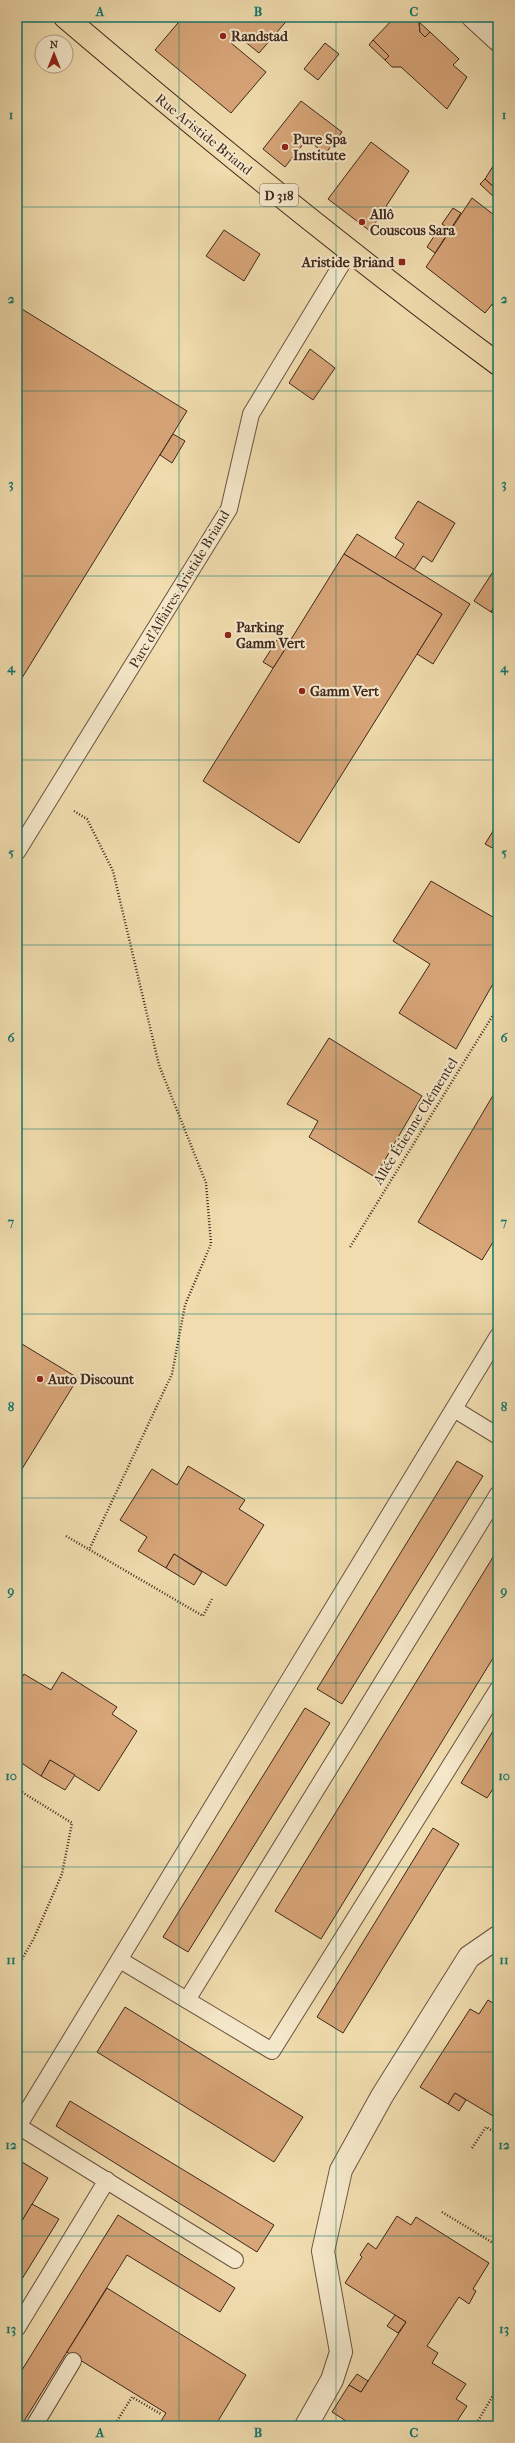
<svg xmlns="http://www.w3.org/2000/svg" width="515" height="2443" font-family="'IM FELL French Canon',serif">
<rect width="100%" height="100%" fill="#f0dcae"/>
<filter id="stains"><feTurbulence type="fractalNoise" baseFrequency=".005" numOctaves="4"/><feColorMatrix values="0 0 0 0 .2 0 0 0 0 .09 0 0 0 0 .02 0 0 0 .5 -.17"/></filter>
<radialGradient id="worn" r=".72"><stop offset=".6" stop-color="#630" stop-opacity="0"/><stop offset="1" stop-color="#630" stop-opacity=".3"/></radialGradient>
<g fill="#d7a578" stroke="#3f271d">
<polygon points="183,17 200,17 206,22 211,17 290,17 259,53 238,36 231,43 266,72 231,113 155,50"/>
<polygon points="395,17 414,17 419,22 420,32 425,37 430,32 459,59 453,65 467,77 447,109 401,67 392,67 385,60 389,56 373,40"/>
<polygon points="419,22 430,32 425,37 420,32"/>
<polygon points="373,40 389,56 385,60 369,45"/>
<polygon points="325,43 339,54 318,80 304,69"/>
<polygon points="301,101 342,132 325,154 307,139 285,167 263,149"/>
<polygon points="371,142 409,171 370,231 328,199"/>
<polygon points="498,158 498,191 485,179"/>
<polygon points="485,179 498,191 495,198 480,184"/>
<polygon points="472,198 498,218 498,297 485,313 426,267"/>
<polygon points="453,208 461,213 450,230 442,224"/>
<polygon points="224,230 260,254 244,281 206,256"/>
<polygon points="438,230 446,236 435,253 427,247"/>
<polygon points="498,297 498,310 492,305"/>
<polygon points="17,306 187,411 17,686"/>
<polygon points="310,349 335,368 313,400 289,383"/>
<polygon points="173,434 185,441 172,463 160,455"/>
<polygon points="418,501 455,523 432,562 423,556 414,570 395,558 404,544 395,538"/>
<polygon points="357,534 470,604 433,664 417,654 442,614 344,554"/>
<polygon points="344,554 442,614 299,843 203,781"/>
<polygon points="498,564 498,601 491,612 474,601"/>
<polygon points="498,601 498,616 491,612"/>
<polygon points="279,637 289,643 273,668 263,662"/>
<polygon points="498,823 498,851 485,844"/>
<polygon points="431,881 498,920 498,975 456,1049 399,1013 430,964 393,941"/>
<polygon points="329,1038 422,1096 375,1177 309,1137 318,1121 287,1104"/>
<polygon points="498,1087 498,1234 482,1260 418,1222"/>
<polygon points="17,1341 78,1378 17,1477"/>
<polygon points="457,1461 483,1476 342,1704 317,1689"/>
<polygon points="188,1466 245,1500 239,1509 264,1525 226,1586 174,1554 166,1568 138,1551 147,1537 120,1520 152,1469 177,1485"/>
<polygon points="498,1549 498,1650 321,1939 275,1911"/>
<polygon points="174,1554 202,1572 194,1585 166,1568"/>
<polygon points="62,1672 117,1707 112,1714 137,1731 99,1791 50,1760 41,1776 17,1760 17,1686 24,1674 51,1690"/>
<polygon points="305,1708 330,1723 188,1952 163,1937"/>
<polygon points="498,1723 498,1781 487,1798 461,1783"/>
<polygon points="50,1760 75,1775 65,1790 41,1776"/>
<polygon points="433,1828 459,1844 343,2033 317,2017"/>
<polygon points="488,2000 498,2006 498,2119 455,2093 448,2104 420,2087 470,2009 479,2014"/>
<polygon points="125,2007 303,2117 274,2162 97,2052"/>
<polygon points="455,2093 466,2100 459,2111 448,2104"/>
<polygon points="70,2101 274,2225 257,2252 56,2126"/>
<polygon points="22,2162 48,2178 17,2229 17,2170"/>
<polygon points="32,2204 59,2219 17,2287 17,2229"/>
<polygon points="118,2215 235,2288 220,2312 127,2255 21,2426 17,2426 17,2378"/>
<polygon points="397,2216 411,2225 416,2217 489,2263 473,2289 476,2291 469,2304 459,2297 427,2346 438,2353 432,2363 466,2384 456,2399 467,2406 454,2426 354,2426 332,2412 349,2385 361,2392 406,2322 345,2283 362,2257 360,2255 368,2243 376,2249"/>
<polygon points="107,2288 246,2375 215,2426 158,2426 166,2413 67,2352"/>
<polygon points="395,2315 406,2322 398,2333 387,2326"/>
<polygon points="357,2374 368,2381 361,2392 349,2385"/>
</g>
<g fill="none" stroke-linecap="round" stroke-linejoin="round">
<g stroke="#6b5441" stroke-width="18">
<g id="lane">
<polyline points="17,852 229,509 251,414 349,252"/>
<polyline points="454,1409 498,1436"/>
<polyline points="120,1960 272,2051 498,1689"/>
<polyline points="187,2000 498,1494"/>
<polyline points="18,2126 235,2260"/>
<polyline points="17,2128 498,1336"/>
<polyline points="17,2328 107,2180"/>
<polyline points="34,2426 73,2361"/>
</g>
</g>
<g stroke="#6b5441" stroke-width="24">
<g id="street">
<polyline points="473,17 498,40"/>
<polyline points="306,2426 332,2380 341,2352 323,2251 341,2170 382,2096 469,1957 498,1937"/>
</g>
</g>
<g stroke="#3f271d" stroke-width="24">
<path id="primary" d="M65 17C206 137 349 254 498 364"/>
</g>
<g stroke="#3f271d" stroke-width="2.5" stroke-dasharray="1 2" stroke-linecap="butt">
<polyline points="74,811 87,819 113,871 159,1065 206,1183 211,1244 185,1305 172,1374 89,1550"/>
<polyline points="350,1247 498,1007"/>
<polyline points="66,1536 203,1616 212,1599"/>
<polyline points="17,1789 72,1823 62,1874 34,1938 17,1968"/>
<polyline points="472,2148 486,2127 498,2134"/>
<polyline points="442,2212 498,2246"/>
<polyline points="114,2426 132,2397 161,2414"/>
<polyline points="475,2426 498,2387"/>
</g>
<use href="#lane" stroke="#f5e8ca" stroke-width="16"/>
<use href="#street" stroke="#f5e8ca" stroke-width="22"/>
<use href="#primary" stroke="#f0dcae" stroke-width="22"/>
</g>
<path fill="none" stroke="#0f766e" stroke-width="1" stroke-opacity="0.55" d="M179 17V2426M336 17V2426M17 207H498M17 391H498M17 576H498M17 760H498M17 945H498M17 1129H498M17 1314H498M17 1498H498M17 1683H498M17 1867H498M17 2052H498M17 2236H498"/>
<g fill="#8f2418" stroke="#f5e8ca" stroke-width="1.5">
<circle cx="223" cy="36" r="4"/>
<circle cx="285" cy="147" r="4"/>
<circle cx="362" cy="222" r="4"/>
<rect x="398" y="258" width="8" height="8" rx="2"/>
<circle cx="228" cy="635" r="4"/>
<circle cx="302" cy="691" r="4"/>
<circle cx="40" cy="1379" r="4"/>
</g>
<g text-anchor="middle" stroke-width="4" stroke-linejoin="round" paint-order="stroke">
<rect fill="#f5e8ca" stroke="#766151" stroke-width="1" x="260" y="184" width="38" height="22" rx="3"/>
<g font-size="13" font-weight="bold" fill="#3f271d">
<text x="279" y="200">D 318</text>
</g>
<g font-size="14" font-weight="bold" fill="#3f271d" stroke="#f5e8ca" text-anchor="start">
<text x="231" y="41">Randstad</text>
<text x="293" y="144">Pure Spa<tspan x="293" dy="16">Institute</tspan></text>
<text x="370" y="219">Allô<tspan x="370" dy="16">Couscous Sara</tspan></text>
<text x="394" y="267" text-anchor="end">Aristide Briand</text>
<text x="236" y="632">Parking<tspan x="236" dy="16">Gamm Vert</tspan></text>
<text x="310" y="696">Gamm Vert</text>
<text x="48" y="1384">Auto Discount</text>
</g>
<g font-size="14" fill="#3f271d" stroke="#f5e8ca">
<text transform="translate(204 134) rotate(39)" y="5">Rue Aristide Briand</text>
<text transform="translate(179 589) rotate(-59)" y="5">Parc d'Affaires Aristide Briand</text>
<text transform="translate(415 1121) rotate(-58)" y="5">Allée Étienne Clémentel</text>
</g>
</g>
<rect width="515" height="2443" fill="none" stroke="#f0dcae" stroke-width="44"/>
<g transform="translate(54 54)"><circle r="19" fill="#f5e8ca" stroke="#ac9b85"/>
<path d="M0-3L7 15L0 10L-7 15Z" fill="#8f2418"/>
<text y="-6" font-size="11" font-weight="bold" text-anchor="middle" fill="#3f271d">N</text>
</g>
<rect x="22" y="22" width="471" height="2399" fill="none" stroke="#0f766e" stroke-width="1.5"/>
<g font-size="13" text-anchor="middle" font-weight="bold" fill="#0f766e">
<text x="100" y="16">A</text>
<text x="258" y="16">B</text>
<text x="414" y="16">C</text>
<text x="11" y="119">1</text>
<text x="504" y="119">1</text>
<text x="11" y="303">2</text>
<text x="504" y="303">2</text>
<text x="11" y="488">3</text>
<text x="504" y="488">3</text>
<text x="11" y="672">4</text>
<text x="504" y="672">4</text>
<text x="11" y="857">5</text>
<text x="504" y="857">5</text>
<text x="11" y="1042">6</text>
<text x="504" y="1042">6</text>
<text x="11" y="1226">7</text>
<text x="504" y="1226">7</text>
<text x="11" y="1411">8</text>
<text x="504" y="1411">8</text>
<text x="11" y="1595">9</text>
<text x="504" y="1595">9</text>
<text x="11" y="1780">10</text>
<text x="504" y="1780">10</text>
<text x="11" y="1964">11</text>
<text x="504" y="1964">11</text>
<text x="11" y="2149">12</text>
<text x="504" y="2149">12</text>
<text x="11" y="2333">13</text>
<text x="504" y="2333">13</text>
<text x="100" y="2437">A</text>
<text x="258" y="2437">B</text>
<text x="414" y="2437">C</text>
</g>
<rect width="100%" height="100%" filter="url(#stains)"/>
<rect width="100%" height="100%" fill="url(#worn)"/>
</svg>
